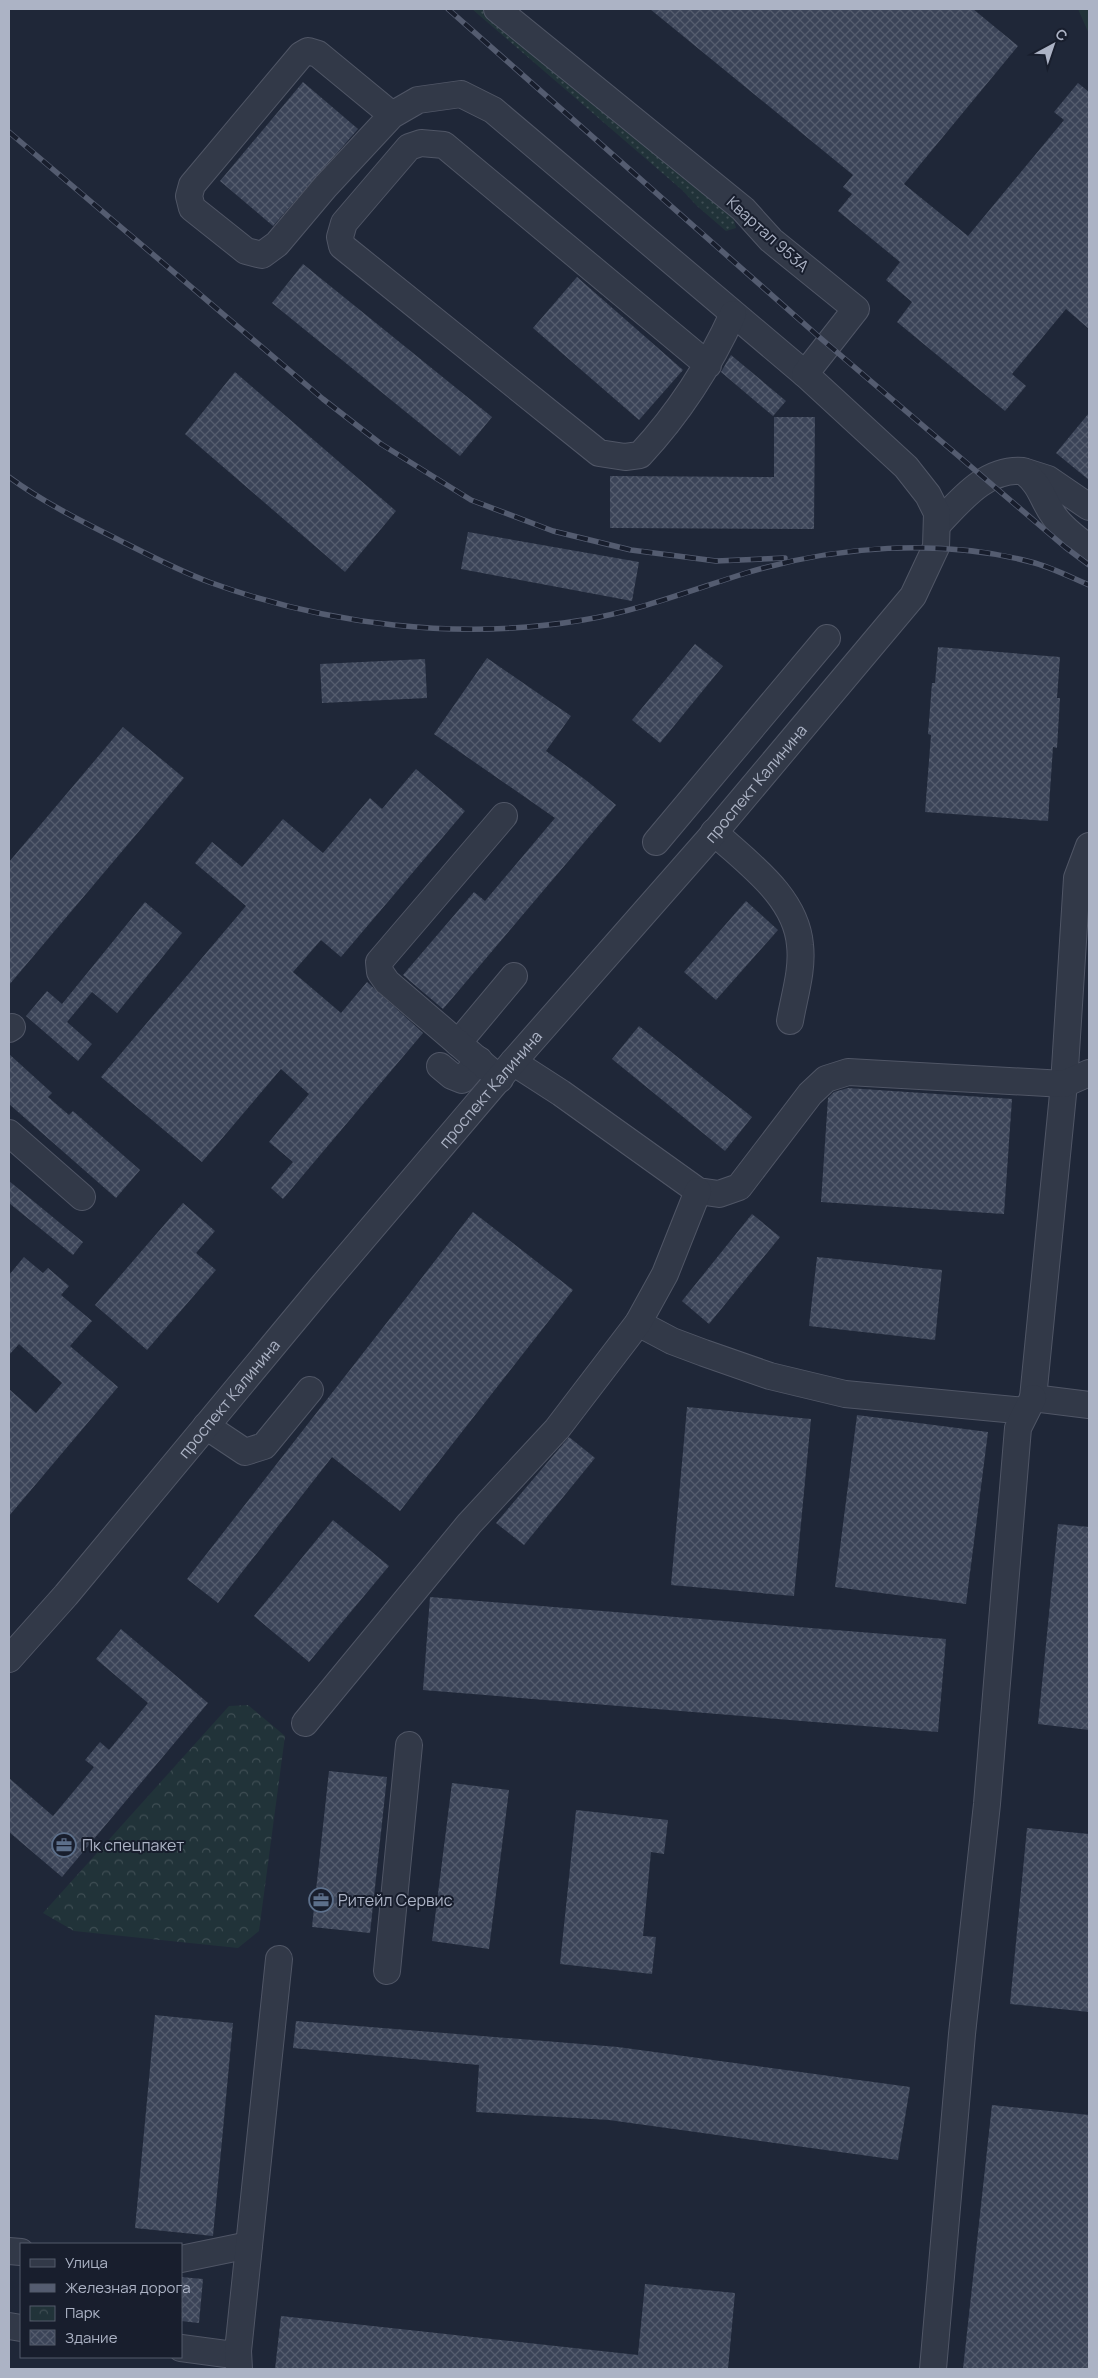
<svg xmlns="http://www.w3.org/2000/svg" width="1098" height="2378" font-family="Manrope,sans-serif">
<defs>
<pattern id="grass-dots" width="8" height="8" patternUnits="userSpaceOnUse" patternTransform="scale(1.25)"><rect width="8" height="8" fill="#213339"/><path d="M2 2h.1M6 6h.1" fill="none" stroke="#3f4e54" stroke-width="1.8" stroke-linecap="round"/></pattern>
<pattern id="forest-firs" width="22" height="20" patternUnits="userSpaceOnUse" patternTransform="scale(1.25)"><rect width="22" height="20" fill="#213339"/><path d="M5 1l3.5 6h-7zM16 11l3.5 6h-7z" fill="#3f4e54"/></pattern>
<pattern id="park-crowns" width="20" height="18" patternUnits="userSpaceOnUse" patternTransform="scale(1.25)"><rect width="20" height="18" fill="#213339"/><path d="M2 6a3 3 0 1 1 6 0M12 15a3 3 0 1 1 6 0" fill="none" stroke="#3f4e54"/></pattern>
<pattern id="building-cross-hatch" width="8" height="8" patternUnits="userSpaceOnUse" patternTransform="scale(1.25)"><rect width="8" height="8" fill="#3b4458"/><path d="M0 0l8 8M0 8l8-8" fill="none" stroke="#555d6e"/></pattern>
</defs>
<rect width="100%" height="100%" fill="#1f2738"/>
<polygon fill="url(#grass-dots)" points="472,9 490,9 733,217 736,228 726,231 697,206 682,190"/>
<polygon fill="url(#forest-firs)" points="1078,9 1089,9 1089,34"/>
<polygon fill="url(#park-crowns)" points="248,1705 285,1736 259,1931 238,1948 74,1931 43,1913 229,1706"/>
<g fill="url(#building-cross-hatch)">
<polygon points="650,9 973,9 1018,46 904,184 968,236 1064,120 1054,112 1078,83 1089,92 1089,329 1066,309 1012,374 1026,386 1005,411 897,322 912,302 886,280 900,262 838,211 852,194 843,187 853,175"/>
<polygon points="303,82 358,129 273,226 220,181"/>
<polygon points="303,264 492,417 460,456 272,303"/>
<polygon points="577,277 683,370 639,420 533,328"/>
<polygon points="731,355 786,401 773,416 721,372"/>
<polygon points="235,372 396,511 345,572 185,434"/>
<polygon points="1089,413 1089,480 1056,453"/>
<polygon points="774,417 815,417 814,529 610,528 610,476 774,477"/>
<polygon points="468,532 639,562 632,601 461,569"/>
<polygon points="695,644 723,666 660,743 632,720"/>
<polygon points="938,647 1060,657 1057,698 1060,698 1057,748 1053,747 1048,821 925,812 931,735 928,734 932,683 935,683"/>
<polygon points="487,658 571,716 546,751 587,781 616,805 443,1009 403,975 474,892 485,901 555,818 434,734"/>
<polygon points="425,659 427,698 322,703 320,664"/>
<polygon points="123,727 184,778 9,985 9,862"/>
<polygon points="416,769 465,811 341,957 321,940 293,972 341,1013 367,982 423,1033 283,1199 271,1188 293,1162 269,1142 309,1094 281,1069 202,1162 101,1077 246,906 195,863 212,842 242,867 283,819 323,853 370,798 382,809"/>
<polygon points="746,901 778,930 716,1000 684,972"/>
<polygon points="145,902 182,933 117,1013 92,992 67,1022 92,1044 78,1061 26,1016 47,991 62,1004"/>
<polygon points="639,1026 752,1117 725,1151 612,1059"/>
<polygon points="9,1054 52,1093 48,1097 69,1115 73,1111 140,1170 116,1198 9,1104"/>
<polygon points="848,1088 1012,1099 1004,1214 821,1202 828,1098 834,1092"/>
<polygon points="9,1181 83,1242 73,1255 9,1203"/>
<polygon points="183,1203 215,1231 196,1253 216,1270 147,1350 95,1305"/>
<polygon points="473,1212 573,1290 400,1511 332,1457 218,1603 187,1579"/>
<polygon points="752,1214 780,1237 709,1324 682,1301"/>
<polygon points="24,1257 43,1273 48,1268 69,1286 61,1295 92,1321 70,1346 118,1387 9,1516 9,1389 36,1413 62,1383 19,1344 9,1355 9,1275"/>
<polygon points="817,1257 942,1270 935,1340 809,1326"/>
<polygon points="687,1407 811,1419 794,1596 671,1585"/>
<polygon points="857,1415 988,1432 966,1604 835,1587"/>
<polygon points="569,1437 595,1458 524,1545 496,1523"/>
<polygon points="333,1520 389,1566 309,1662 254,1616"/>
<polygon points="1058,1524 1089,1527 1089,1730 1038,1724"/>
<polygon points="430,1597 946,1639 938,1732 423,1690"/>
<polygon points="121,1629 208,1703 62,1877 9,1832 9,1778 53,1816 94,1767 85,1760 100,1742 109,1750 148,1703 96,1659"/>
<polygon points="329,1771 387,1777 370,1933 312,1927"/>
<polygon points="452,1783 509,1790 489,1949 432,1941"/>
<polygon points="576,1810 668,1820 664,1854 651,1852 643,1936 656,1937 652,1974 560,1964"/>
<polygon points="1027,1828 1089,1834 1089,2012 1010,2004"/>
<polygon points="155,2015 233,2023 213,2236 135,2228"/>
<polygon points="296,2021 618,2047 910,2087 898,2160 609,2120 476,2112 479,2065 293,2048"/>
<polygon points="992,2105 1089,2115 1089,2369 963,2369"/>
<polygon points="181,2277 203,2279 199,2323 181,2321"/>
<polygon points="645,2284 735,2293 728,2369 275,2369 281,2316 638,2355"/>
</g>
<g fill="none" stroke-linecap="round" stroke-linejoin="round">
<g stroke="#505666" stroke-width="28">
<g id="minor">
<polyline points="392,115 318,54 308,51 301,55 192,185 189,196 192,208 246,251 262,255 277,244 325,187 392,115 418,100 461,94 493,110 805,374"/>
<path d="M708 365 444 145 421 143 409 147 344 223 340 237 342 246 599 453 625 457 640 455C679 413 709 367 733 314"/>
<polyline points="1026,472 1048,479 1089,507"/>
<path d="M938 524C961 500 986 468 1023 471 1042 486 1041 498 1054 516 1063 529 1077 539 1089 548"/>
<path d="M714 832C747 863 796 896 800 945 803 970 794 997 790 1021"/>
<polyline points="656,842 827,638"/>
<polyline points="1089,846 1077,878 1064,1084 1033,1398 1089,1405"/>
<polyline points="9,1029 12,1027"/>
<polyline points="458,1043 514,976"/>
<polyline points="513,1062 561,1093 698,1191 719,1194 739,1187 810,1094 826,1079 848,1072 1064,1084 1089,1073"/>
<polyline points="440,1066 452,1076 462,1080 479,1060"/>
<polyline points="500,1079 387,982 380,972 379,962 504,816"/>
<polyline points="9,1133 82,1197"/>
<polyline points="638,1323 672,1341 704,1353 770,1376 845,1394 1026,1411"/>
<polyline points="206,1426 245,1452 264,1446 310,1390"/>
<path id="s1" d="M9 1659 66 1595 320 1289 513 1062 709 839 913 596 936 547 937 513 928 495 906 467 805 374 856 309 771 240 743 209 497 9"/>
<polyline points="305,1723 469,1524 557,1429 638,1323 665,1274 698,1191"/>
<polyline points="387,1971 409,1745"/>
<polyline points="9,2251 21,2252"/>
<polyline points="181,2259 249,2245"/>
<polyline points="9,2326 21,2328"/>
<polyline points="181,2348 226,2354 238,2351"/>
<polyline points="239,2369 238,2351 279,1959"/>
<polyline points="933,2369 962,2034 987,1804 1018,1428 1033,1398"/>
</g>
</g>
<use href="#minor" stroke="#323948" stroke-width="26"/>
<g stroke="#545c70" stroke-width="5.5">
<g id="rail">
<polyline points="448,9 818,336 1065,547 1089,565"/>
<polyline points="9,132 323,399 381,444 471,500 553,531 631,550 716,561 785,558"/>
<path d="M9 477C43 502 79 520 117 539 147 554 177 570 209 582 327 625 459 641 583 620 638 611 692 590 746 573 835 546 941 538 1031 562 1051 567 1070 577 1089 585"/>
</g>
</g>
<use href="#rail" stroke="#181e2d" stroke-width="4" stroke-dasharray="11" stroke-linecap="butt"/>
</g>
<defs>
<g id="office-ring" transform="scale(1.25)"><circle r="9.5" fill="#181e2d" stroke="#5c6f8a" stroke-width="1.5"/><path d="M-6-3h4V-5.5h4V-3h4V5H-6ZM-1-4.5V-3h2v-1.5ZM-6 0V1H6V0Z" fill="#5c6f8a"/></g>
</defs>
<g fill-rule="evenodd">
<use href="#office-ring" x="64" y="1845"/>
<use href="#office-ring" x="321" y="1900"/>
</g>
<g text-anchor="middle" stroke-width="4" stroke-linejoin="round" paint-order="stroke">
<g font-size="16" fill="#acb3c5" stroke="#181e2d">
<text transform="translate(768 234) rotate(42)" y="6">Квартал 953А</text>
<text dy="6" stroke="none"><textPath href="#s1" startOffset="1151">проспект Калинина</textPath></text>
<text dy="6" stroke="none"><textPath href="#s1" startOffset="746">проспект Калинина</textPath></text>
<text dy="6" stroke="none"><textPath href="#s1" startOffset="341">проспект Калинина</textPath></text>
</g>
<g font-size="16" fill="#acb3c5" stroke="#181e2d" text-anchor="start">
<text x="82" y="1851">Пк спецпакет</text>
<text x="338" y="1906">Ритейл Сервис</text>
</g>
</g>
<rect width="1098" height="2378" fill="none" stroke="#acb3c5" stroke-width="20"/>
<rect x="20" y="2243" width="162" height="115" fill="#181e2d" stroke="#535a6a"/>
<rect x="30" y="2259" width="25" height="8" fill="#323948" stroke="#535a6a"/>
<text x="65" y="2268" font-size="15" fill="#acb3c5">Улица</text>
<rect x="30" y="2284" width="25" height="8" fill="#545c70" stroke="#535a6a"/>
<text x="65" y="2293" font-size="15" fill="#acb3c5">Железная дорога</text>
<rect x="30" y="2306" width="25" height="15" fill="url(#park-crowns)" stroke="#535a6a"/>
<text x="65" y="2318" font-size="15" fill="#acb3c5">Парк</text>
<rect x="30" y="2330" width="25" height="15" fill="url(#building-cross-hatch)" stroke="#535a6a"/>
<text x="65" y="2343" font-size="15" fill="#acb3c5">Здание</text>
<g transform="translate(1053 45) rotate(40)" stroke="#181e2d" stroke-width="4" paint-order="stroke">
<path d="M0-4L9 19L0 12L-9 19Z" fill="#acb3c5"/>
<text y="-8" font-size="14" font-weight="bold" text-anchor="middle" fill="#acb3c5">С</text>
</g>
</svg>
